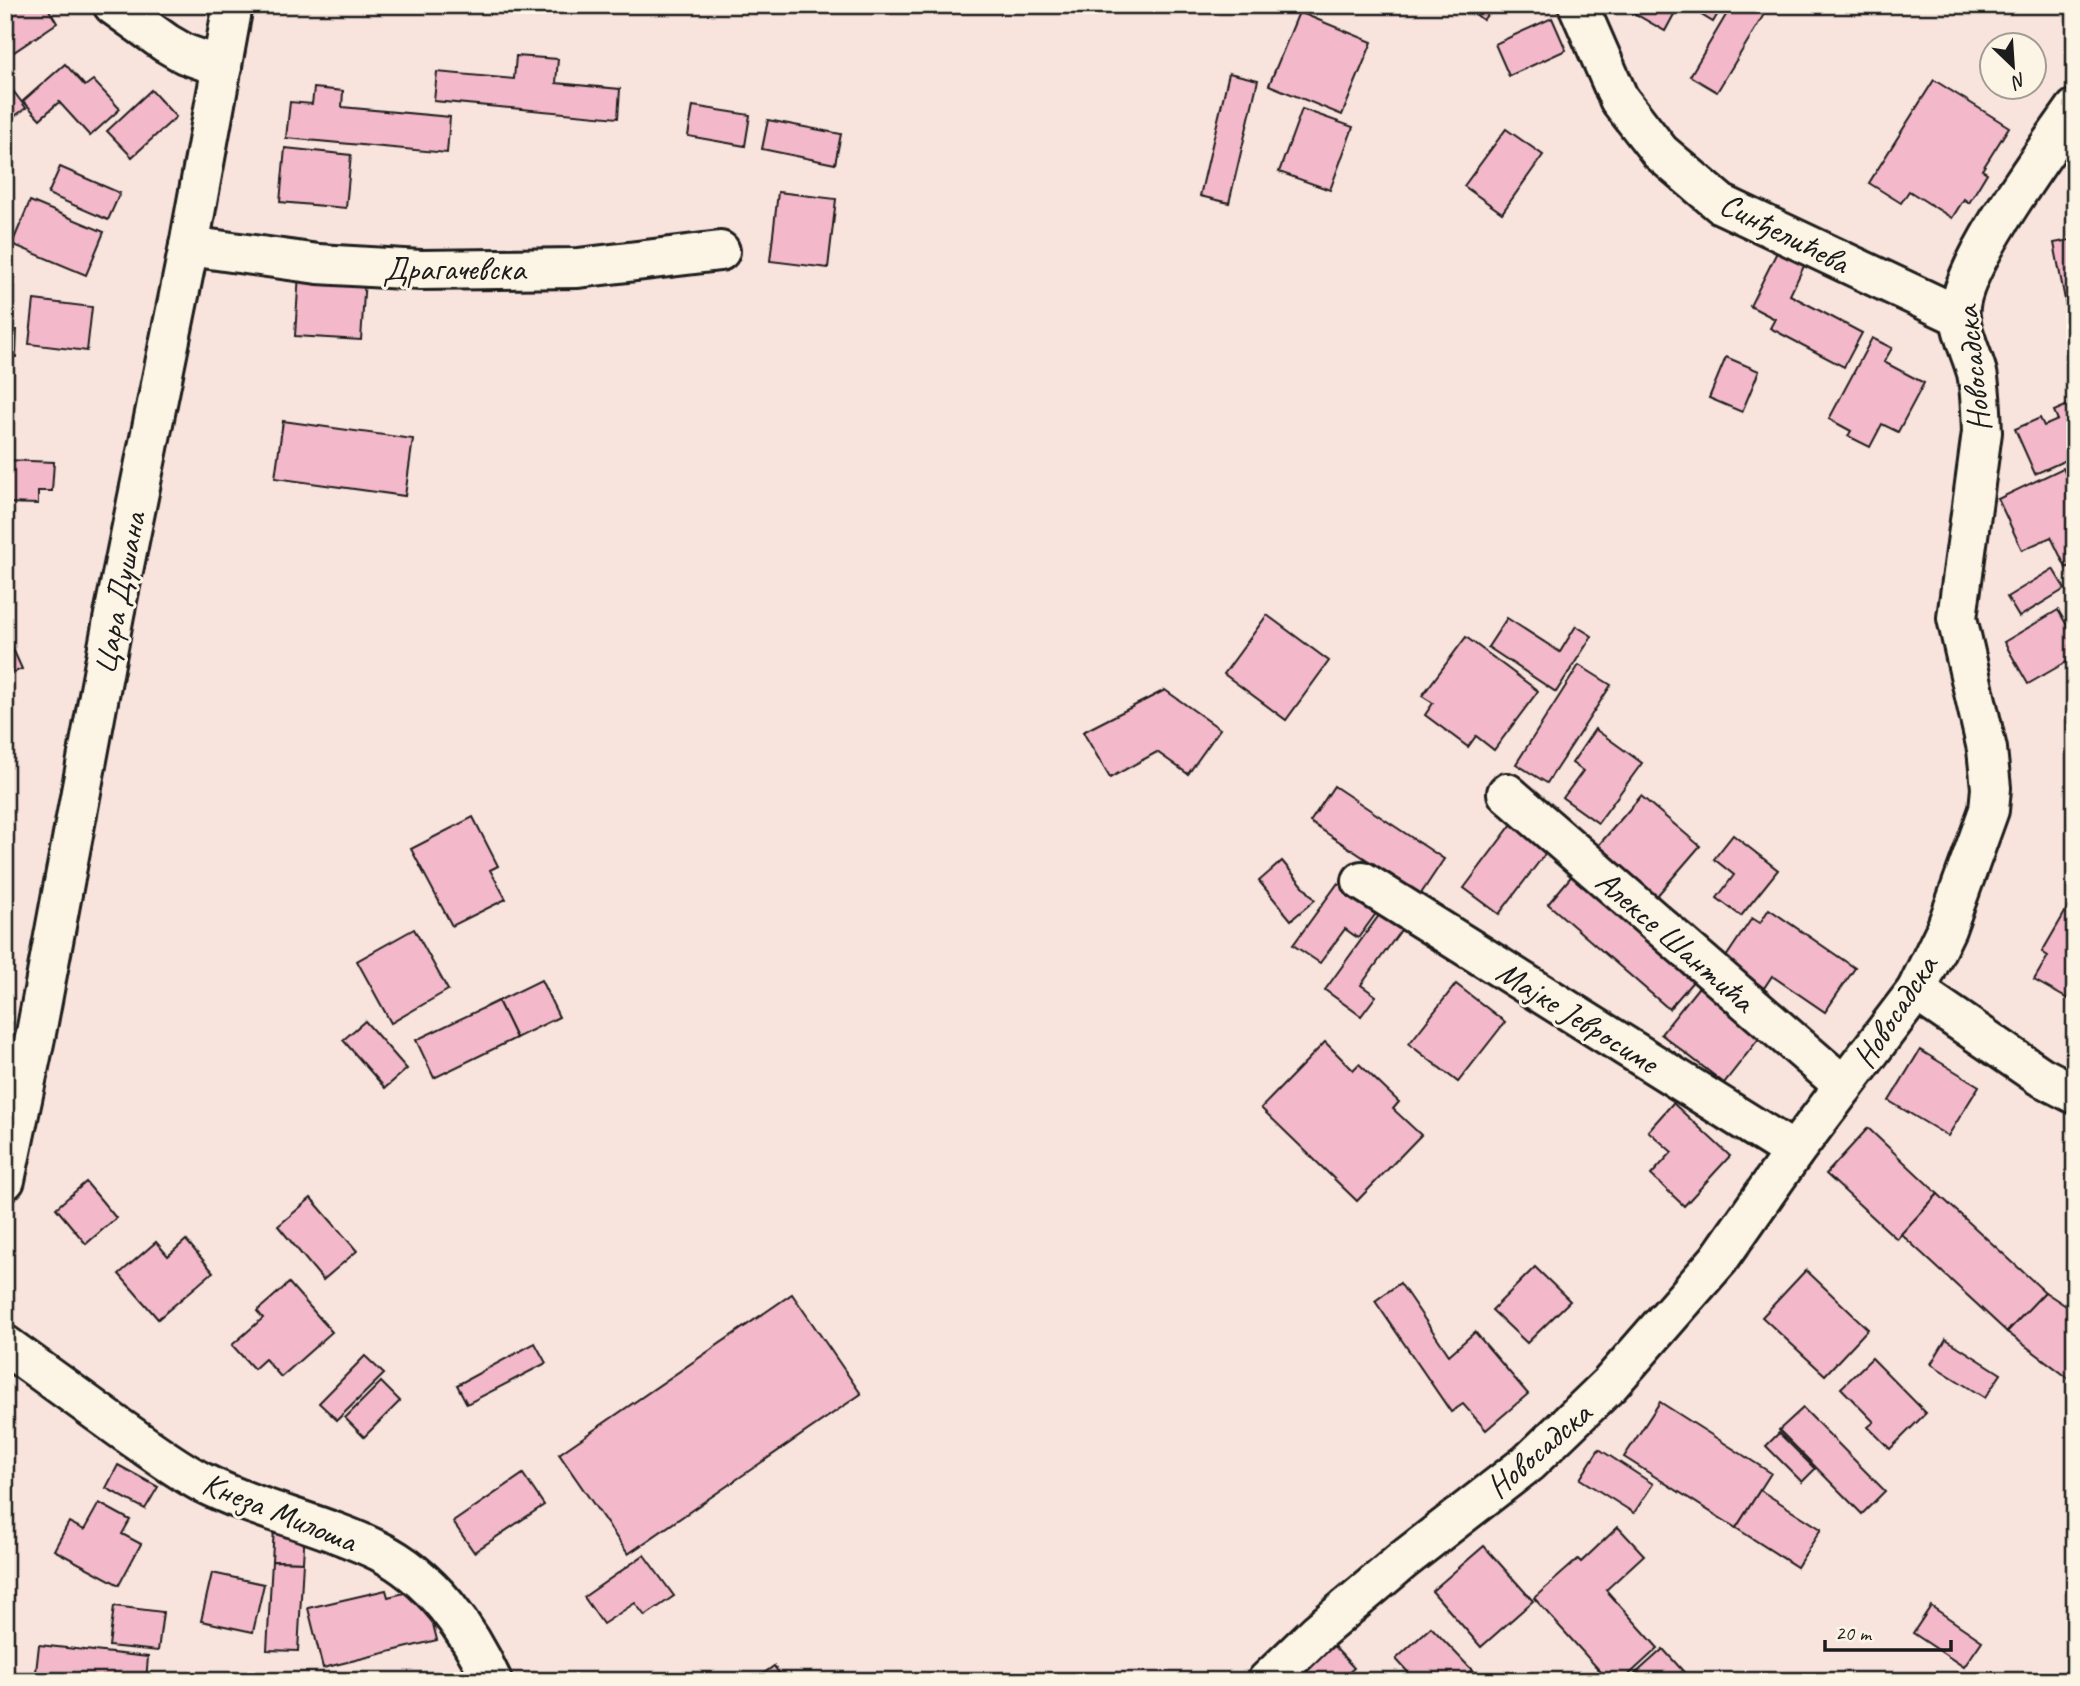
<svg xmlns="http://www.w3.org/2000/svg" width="2080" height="1686" font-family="Caveat,sans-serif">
<rect width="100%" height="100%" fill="#f9e3dd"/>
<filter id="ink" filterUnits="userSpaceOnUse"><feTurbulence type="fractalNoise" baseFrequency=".0143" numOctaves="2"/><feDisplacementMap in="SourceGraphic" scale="14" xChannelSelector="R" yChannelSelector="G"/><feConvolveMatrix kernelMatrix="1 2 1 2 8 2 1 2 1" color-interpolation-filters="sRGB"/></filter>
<g filter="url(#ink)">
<g fill="#f3b9ca" stroke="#1c1c1c" stroke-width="2">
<polygon points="5,5 46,5 57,23 5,58"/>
<polygon points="1464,5 1495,5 1483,20"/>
<polygon points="1629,5 1679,5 1665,31 1627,9"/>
<polygon points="1685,5 1723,5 1713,22"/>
<polygon points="1732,5 1757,5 1766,11 1717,92 1690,76"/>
<polygon points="1299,12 1372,42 1342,115 1269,85"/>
<polygon points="1552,18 1566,50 1509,76 1495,44"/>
<polygon points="516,56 558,59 556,83 620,89 618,118 434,101 437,72 514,79"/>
<polygon points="65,64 85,86 93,80 120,109 90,136 59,102 40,119 23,101"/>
<polygon points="1229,73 1258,80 1229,203 1200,196"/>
<polygon points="5,80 26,108 5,123"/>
<polygon points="1934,80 2009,127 1982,170 1987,173 1969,203 1964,199 1952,218 1909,191 1901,203 1869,183"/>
<polygon points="314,88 343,91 342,107 450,117 447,153 286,138 290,102 312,104"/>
<polygon points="151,90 176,117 132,157 107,131"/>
<polygon points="693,106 750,115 745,146 688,136"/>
<polygon points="1302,109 1353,127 1330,190 1279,172"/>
<polygon points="768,120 841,134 835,164 762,149"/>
<polygon points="1506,129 1543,155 1502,213 1464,186"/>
<polygon points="285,148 351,155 346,208 280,202"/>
<polygon points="60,167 120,193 108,220 48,194"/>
<polygon points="778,192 836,199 828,268 770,261"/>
<polygon points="30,201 104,232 86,275 12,244"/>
<polygon points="2075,239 2075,303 2066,305 2054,243"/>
<polygon points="1779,248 1806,262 1790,295 1862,333 1844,367 1770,328 1775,319 1750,306"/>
<polygon points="299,273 365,278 361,340 295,336"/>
<polygon points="34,300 92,307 87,351 29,344"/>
<polygon points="5,330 17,330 16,357 5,357"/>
<polygon points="1872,338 1892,348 1884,362 1924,383 1898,432 1882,424 1870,447 1848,436 1851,431 1829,419"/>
<polygon points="1726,357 1759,371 1742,412 1709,398"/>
<polygon points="2070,404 2075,412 2075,456 2035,474 2015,429 2040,418 2044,426 2058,420 2054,411"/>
<polygon points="283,421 413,439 405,496 275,478"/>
<polygon points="5,460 54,462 52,491 38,491 38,504 5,503"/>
<polygon points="2063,468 2075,495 2075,564 2066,568 2051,537 2022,550 1998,499"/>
<polygon points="2053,569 2065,589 2019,617 2007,597"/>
<polygon points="2058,610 2075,639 2075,657 2028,684 2004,642"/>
<polygon points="1267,615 1329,661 1286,720 1224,674"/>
<polygon points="1507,618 1560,652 1576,626 1592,636 1556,692 1488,647"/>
<polygon points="5,631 22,669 5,676"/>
<polygon points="1466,637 1538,691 1494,750 1476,736 1468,747 1425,715 1433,703 1422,696"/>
<polygon points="1579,665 1611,685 1547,783 1516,764"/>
<polygon points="1165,690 1220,729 1188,774 1157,752 1110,778 1083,732"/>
<polygon points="1595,729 1642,763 1598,823 1563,798 1583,771 1572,763"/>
<polygon points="1334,786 1444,859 1420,895 1310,822"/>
<polygon points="1641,796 1700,846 1656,897 1597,847"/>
<polygon points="473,817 498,866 490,870 506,899 452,926 411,849"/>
<polygon points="1512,824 1548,850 1499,914 1464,888"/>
<polygon points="1733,835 1778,870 1741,916 1717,898 1734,875 1714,859"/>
<polygon points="1282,861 1315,900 1291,920 1259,881"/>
<polygon points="1575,872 1696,978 1669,1009 1548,904"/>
<polygon points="1338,883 1377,912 1358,938 1345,929 1320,963 1293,945"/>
<polygon points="2075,895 2075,1003 2034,980 2048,956 2042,952"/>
<polygon points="1769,909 1855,968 1825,1012 1772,976 1764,988 1724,960 1752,918 1760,923"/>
<polygon points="1380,914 1401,930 1361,985 1376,996 1361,1016 1325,990"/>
<polygon points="414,929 448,990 391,1023 357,961"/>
<polygon points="541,980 559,1017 516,1038 498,1001"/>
<polygon points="1702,983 1764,1032 1724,1083 1661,1034"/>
<polygon points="1456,984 1505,1022 1458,1082 1409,1044"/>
<polygon points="498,1001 516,1038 434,1078 416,1040"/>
<polygon points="365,1021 407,1069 385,1088 343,1040"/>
<polygon points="1325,1042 1353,1070 1359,1064 1399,1102 1393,1109 1421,1135 1357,1201 1261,1108"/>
<polygon points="1920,1050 1979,1086 1948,1136 1889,1101"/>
<polygon points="1673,1103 1730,1156 1684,1206 1651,1175 1672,1152 1648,1131"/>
<polygon points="1868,1128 1938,1194 1897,1239 1826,1174"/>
<polygon points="86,1182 116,1218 86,1244 56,1208"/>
<polygon points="1938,1194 2045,1292 2007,1332 1901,1234"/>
<polygon points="311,1198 357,1251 323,1280 278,1226"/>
<polygon points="186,1240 213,1272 158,1319 119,1274 156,1242 168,1256"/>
<polygon points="1535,1267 1570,1301 1527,1343 1492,1310"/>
<polygon points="1806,1270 1868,1329 1825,1375 1762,1317"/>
<polygon points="289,1283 332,1332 281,1377 265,1359 254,1369 232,1345 263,1318 257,1311"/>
<polygon points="1400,1283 1449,1355 1475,1332 1528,1394 1486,1430 1463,1404 1451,1412 1375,1301"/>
<polygon points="2045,1292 2075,1312 2075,1383 2007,1332"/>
<polygon points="792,1294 861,1394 628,1554 559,1454"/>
<polygon points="1946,1339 2001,1374 1985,1398 1931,1364"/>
<polygon points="535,1343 546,1363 467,1404 457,1385"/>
<polygon points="365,1356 384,1374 337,1420 319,1403"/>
<polygon points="1872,1358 1926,1413 1890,1449 1868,1427 1874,1422 1841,1388"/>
<polygon points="381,1382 400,1401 364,1437 345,1418"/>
<polygon points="1660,1402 1771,1473 1736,1528 1624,1457"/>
<polygon points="1803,1408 1885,1491 1862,1514 1779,1430"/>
<polygon points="1779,1433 1815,1469 1802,1482 1766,1446"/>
<polygon points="1599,1449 1653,1484 1634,1513 1580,1479"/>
<polygon points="118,1465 158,1487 145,1509 106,1488"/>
<polygon points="523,1474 544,1505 474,1552 453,1522"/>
<polygon points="1760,1490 1821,1529 1797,1567 1736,1528"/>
<polygon points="99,1503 130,1520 122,1534 141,1544 119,1585 54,1550 69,1522 84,1530"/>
<polygon points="1618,1527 1644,1555 1606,1590 1658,1648 1622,1681 1609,1681 1534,1598 1578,1559 1581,1562"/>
<polygon points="274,1528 305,1529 303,1562 272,1561"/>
<polygon points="1484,1546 1533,1601 1481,1647 1432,1591"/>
<polygon points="644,1555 674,1596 645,1616 635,1603 603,1624 584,1597"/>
<polygon points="272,1561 303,1562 298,1651 267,1650"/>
<polygon points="212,1573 264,1584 253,1632 201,1621"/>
<polygon points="424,1588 437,1640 323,1668 308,1608 386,1590 388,1597"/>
<polygon points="114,1606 163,1612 158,1651 109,1646"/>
<polygon points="1931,1606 1982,1641 1964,1667 1913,1633"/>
<polygon points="1431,1627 1472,1670 1460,1681 1416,1681 1396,1659"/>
<polygon points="1329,1641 1354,1668 1339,1681 1284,1681"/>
<polygon points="39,1645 148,1657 146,1681 35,1681"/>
<polygon points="1663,1649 1692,1681 1642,1681 1635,1674"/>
<polygon points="5,1666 12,1669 9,1681 5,1681"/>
<polygon points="774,1666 784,1681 753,1681"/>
<polygon points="1472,1670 1481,1681 1460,1681"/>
<polygon points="841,1674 846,1681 831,1681"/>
<polygon points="334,1675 335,1681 276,1681"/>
</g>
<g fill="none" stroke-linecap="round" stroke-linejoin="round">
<g stroke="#1c1c1c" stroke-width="44">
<g id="minor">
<polyline points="113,5 166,43 185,54 222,67"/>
<polyline points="1578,5 1619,99 1660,152 1721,204 1959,316"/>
<polyline points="189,246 318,264 421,270 578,268 720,251"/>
<polyline points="1507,793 1844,1086"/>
<polyline points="1362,881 1794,1152"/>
<polyline points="1916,991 2040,1076 2075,1094"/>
<path d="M5 1345C44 1373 82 1401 121 1429 147 1447 173 1467 201 1482 258 1511 322 1523 379 1551 430 1576 469 1629 492 1681"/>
<path d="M1267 1681 1318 1632 1402 1561 1528 1463 1610 1384 1719 1259 1794 1152 1916 991 1946 929 1989 810 1991 788 1987 749 1957 618 1982 432C1981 412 1981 392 1977 373 1972 355 1962 335 1960 317 1954 273 2048 148 2075 109"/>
</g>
</g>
<g stroke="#1c1c1c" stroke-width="44">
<polyline id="secondary" points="5,1180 36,1033 114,615 189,246 233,5"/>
</g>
<use href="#minor" stroke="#fcf5e5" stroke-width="38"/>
<use href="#secondary" stroke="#fcf5e5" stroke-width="38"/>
</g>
</g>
<g text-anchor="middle" stroke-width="6" stroke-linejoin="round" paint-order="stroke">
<g font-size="33" fill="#1c1c1c" stroke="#fcf5e5">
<text transform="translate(1785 232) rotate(27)" y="12">Синђелићева</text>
<text x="454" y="280">Драгачевска</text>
<text transform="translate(1972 369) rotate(-96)" y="12">Новосадска</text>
<text transform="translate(118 593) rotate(-79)" y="12">Цара Душана</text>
<text transform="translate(1676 940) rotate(41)" y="12">Алексе Шантића</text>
<text transform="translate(1894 1011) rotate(-57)" y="12">Новосадска</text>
<text transform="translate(1578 1016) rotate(32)" y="12">Мајке Јевросиме</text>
<text transform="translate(1538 1449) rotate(-41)" y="12">Новосадска</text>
<text transform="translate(280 1511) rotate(22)" y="12">Кнеза Милоша</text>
</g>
</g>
<rect width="2080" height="1686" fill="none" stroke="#fcf5e5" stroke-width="28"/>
<rect x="14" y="14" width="2052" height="1658" fill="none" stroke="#1c1c1c" stroke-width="2.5" filter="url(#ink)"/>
<g transform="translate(2013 66) rotate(155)"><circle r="33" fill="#fcf5e5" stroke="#a29e95" stroke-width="2"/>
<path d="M0-5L12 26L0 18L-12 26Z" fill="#1c1c1c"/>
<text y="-10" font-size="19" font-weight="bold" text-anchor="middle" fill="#1c1c1c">N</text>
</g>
<path d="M1825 1640v10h126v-10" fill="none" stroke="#1c1c1c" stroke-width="3.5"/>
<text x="1835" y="1640" font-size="21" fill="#1c1c1c" stroke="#fcf5e5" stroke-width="5" paint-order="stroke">20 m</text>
</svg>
